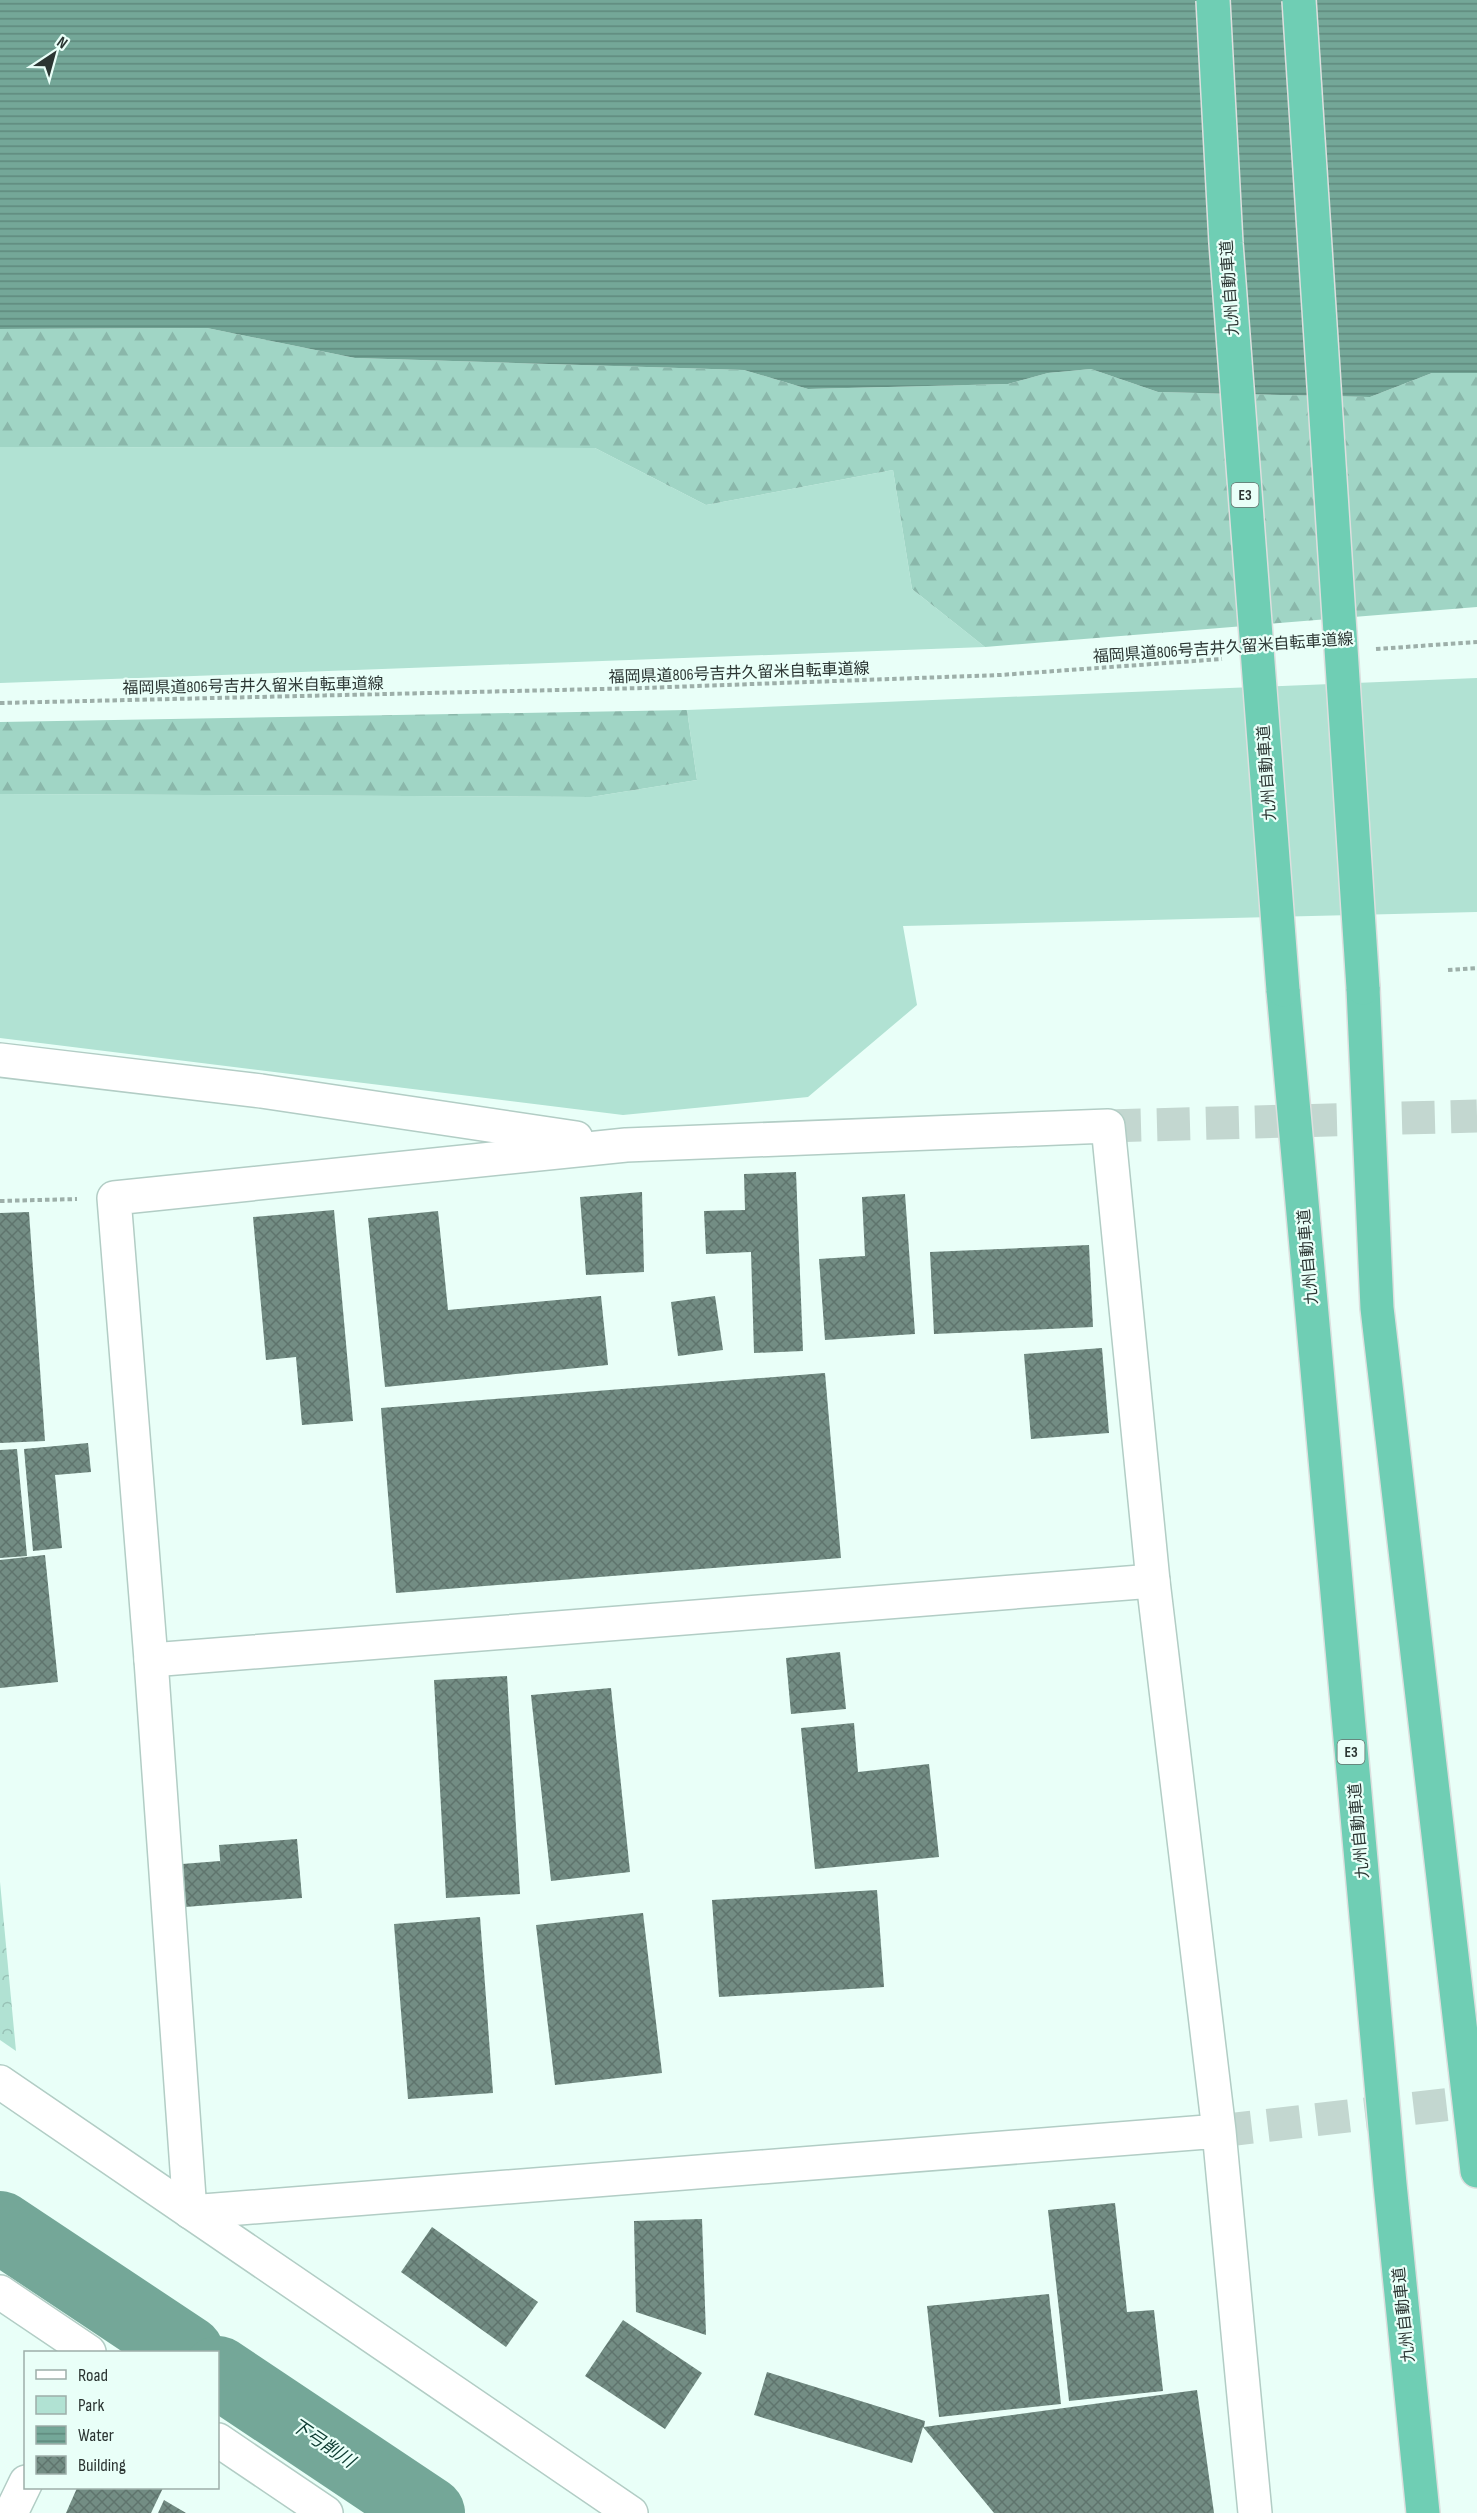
<svg xmlns="http://www.w3.org/2000/svg" width="1477" height="2513" font-family="'Sofia Sans Condensed','Noto Sans JP',sans-serif">
<defs>
<pattern id="forest-firs" width="22" height="20" patternUnits="userSpaceOnUse" patternTransform="scale(1.5)"><rect width="22" height="20" fill="#a0d5c5"/><path d="M5 1l3.5 6h-7zM16 11l3.5 6h-7z" fill="#8ab7aa"/></pattern>
<pattern id="park-crowns" width="20" height="18" patternUnits="userSpaceOnUse" patternTransform="scale(1.5)"><rect width="20" height="18" fill="#b1e2d3"/><path d="M2 6a3 3 0 1 1 6 0M12 15a3 3 0 1 1 6 0" fill="none" stroke="#98c2b6"/></pattern>
<pattern id="water-rules" width="6" height="5" patternUnits="userSpaceOnUse" patternTransform="scale(1.5)"><rect width="6" height="5" fill="#74a798"/><path d="M0 2.5h6" fill="none" stroke="#5f897d"/></pattern>
<pattern id="building-cross-hatch" width="8" height="8" patternUnits="userSpaceOnUse" patternTransform="scale(1.5)"><rect width="8" height="8" fill="#738d84"/><path d="M0 0l8 8M0 8l8-8" fill="none" stroke="#5f746d"/></pattern>
</defs>
<rect width="100%" height="100%" fill="#e9fff8"/>
<g fill="#b1e2d3">
<polygon points="0,447 595,448 706,505 893,470 912,589 985,647 0,683"/>
<polygon points="1477,678 1477,912 903,926 917,1005 808,1097 623,1115 0,1038 0,794 591,797 697,780 687,710"/>
</g>
<g fill="url(#forest-firs)">
<polygon points="207,328 355,358 744,370 808,389 1008,384 1048,373 1091,369 1158,392 1370,397 1432,373 1477,373 1477,607 985,647 912,589 893,470 706,505 595,448 0,447 0,329"/>
<polygon points="687,710 697,780 591,797 0,794 0,722"/>
</g>
<polygon fill="url(#park-crowns)" points="0,1882 16,2051 0,2040"/>
<polygon fill="url(#water-rules)" points="0,0 1477,0 1477,373 1432,373 1370,397 1158,392 1091,369 1048,373 1008,384 808,389 744,370 355,358 207,328 0,329"/>
<g fill="none" stroke-linecap="round" stroke-linejoin="round">
<g stroke="#74a798" stroke-width="72">
<polyline points="0,2227 188,2352"/>
<polyline points="218,2372 429,2513"/>
</g>
</g>
<g fill="url(#building-cross-hatch)">
<polygon points="796,1172 803,1351 754,1353 751,1252 706,1254 704,1211 745,1210 744,1174"/>
<polygon points="642,1192 644,1272 586,1275 580,1197"/>
<polygon points="905,1194 915,1334 825,1340 819,1259 865,1256 862,1197"/>
<polygon points="334,1210 353,1421 302,1425 296,1357 266,1360 253,1217"/>
<polygon points="438,1211 448,1310 601,1296 608,1365 385,1387 368,1218"/>
<polygon points="29,1212 45,1441 0,1443 0,1213"/>
<polygon points="1089,1245 1093,1327 934,1334 930,1252"/>
<polygon points="715,1296 723,1350 678,1356 671,1302"/>
<polygon points="1102,1348 1109,1433 1031,1439 1024,1354"/>
<polygon points="825,1373 841,1558 396,1593 381,1408"/>
<polygon points="88,1443 91,1472 55,1475 62,1548 33,1551 24,1449"/>
<polygon points="17,1449 27,1556 0,1558 0,1450"/>
<polygon points="45,1555 58,1682 0,1688 0,1560"/>
<polygon points="840,1652 846,1709 791,1714 786,1658"/>
<polygon points="507,1676 520,1894 446,1898 434,1680"/>
<polygon points="611,1688 630,1872 551,1881 531,1695"/>
<polygon points="854,1723 858,1772 929,1764 939,1857 815,1869 801,1728"/>
<polygon points="297,1839 302,1898 185,1907 182,1864 220,1861 221,1873 219,1845"/>
<polygon points="877,1890 884,1987 719,1997 712,1900"/>
<polygon points="643,1913 662,2073 555,2085 536,1925"/>
<polygon points="480,1917 493,2093 408,2099 394,1924"/>
<polygon points="1115,2203 1127,2312 1154,2310 1163,2391 1069,2401 1048,2210"/>
<polygon points="702,2219 706,2335 636,2312 634,2221"/>
<polygon points="432,2227 538,2302 506,2347 401,2272"/>
<polygon points="1049,2294 1061,2404 939,2417 927,2306"/>
<polygon points="623,2320 702,2373 665,2429 585,2376"/>
<polygon points="767,2372 925,2421 924,2427 1197,2390 1214,2513 994,2513 923,2427 912,2463 754,2415"/>
<polygon points="77,2488 163,2488 151,2513 66,2513"/>
<polygon points="164,2500 186,2513 158,2513"/>
</g>
<g fill="none" stroke-linecap="round" stroke-linejoin="round">
<g stroke="#c3d7d0" stroke-width="33" stroke-dasharray="33 16" stroke-linecap="butt">
<polyline points="1108,1126 1477,1116"/>
<polyline points="1219,2131 1477,2101"/>
</g>
<g stroke="#b2cdc5" stroke-width="36">
<g id="minor">
<polyline points="0,1060 261,1091 576,1138"/>
<polyline points="151,1660 1153,1581"/>
<polyline points="0,2082 631,2513"/>
<polyline points="1219,2131 190,2212 151,1660 114,1198 626,1145 1108,1126 1153,1581 1219,2131 1255,2513"/>
<polyline points="0,2292 89,2352"/>
<polyline points="218,2440 326,2513"/>
<polyline points="11,2513 26,2482"/>
</g>
</g>
<g stroke="#dddfde" stroke-width="36">
<g id="highway">
<polyline points="1363,988 1377,1308 1477,2171"/>
<polyline points="1283,990 1390,2184 1423,2513"/>
</g>
</g>
<g stroke="#9dafa9" stroke-width="4" stroke-dasharray="4.5 3" stroke-linecap="butt">
<polyline points="1376,649 1477,642"/>
<polyline points="0,703 643,688 1000,675 1222,659"/>
<polyline points="1448,970 1477,968"/>
<polyline points="0,1201 77,1199"/>
</g>
<use href="#minor" stroke="#fff" stroke-width="33"/>
<use href="#highway" stroke="#6fceb4" stroke-width="33"/>
<g stroke="#dddfde" stroke-width="36" stroke-linecap="butt">
<g id="highway-bridge">
<polyline points="1213,0 1226,243 1283,990"/>
<polyline points="1299,0 1363,988"/>
</g>
</g>
<use href="#highway-bridge" stroke="#6fceb4" stroke-width="33"/>
</g>
<g text-anchor="middle" stroke-width="4.5" stroke-linejoin="round" paint-order="stroke">
<g fill="#e9fff8" stroke="#64726d" stroke-width="1.5">
<rect x="1231.5" y="483" width="27" height="24" rx="4.5"/>
<rect x="1337.5" y="1740" width="27" height="24" rx="4.5"/>
</g>
<g font-size="15" font-weight="bold" fill="#2b3532">
<text x="1245" y="500">E3</text>
<text x="1351" y="1757">E3</text>
</g>
<g font-size="16" fill="#2b3532" stroke="#e9fff8">
<text transform="translate(1229 288) rotate(-94)" y="6">九州自動車道</text>
<text transform="translate(1223 647) rotate(-4)" y="6">福岡県道806号吉井久留米自転車道線</text>
<text transform="translate(739 672) rotate(-2)" y="6">福岡県道806号吉井久留米自転車道線</text>
<text transform="translate(253 685) rotate(-1)" y="6">福岡県道806号吉井久留米自転車道線</text>
<text transform="translate(1266 773) rotate(-94)" y="6">九州自動車道</text>
<text transform="translate(1307 1257) rotate(-95)" y="6">九州自動車道</text>
<text transform="translate(1358 1831) rotate(-95)" y="6">九州自動車道</text>
<text transform="translate(1403 2315) rotate(-96)" y="6">九州自動車道</text>
</g>
<g font-size="18" font-style="italic" fill="#0c3b30" stroke="#e9fff8">
<text transform="translate(323 2443) rotate(34)" y="6">下弓削川</text>
</g>
</g>
<rect x="24" y="2351" width="195" height="138" fill="#e9fff8" stroke="#9daea9" stroke-width="1.5"/>
<rect x="36" y="2370" width="30" height="9" fill="#ffffff" stroke="#9daea9" stroke-width="1.5"/>
<text x="78" y="2381" font-size="18" fill="#2b3532">Road</text>
<rect x="36" y="2396" width="30" height="18" fill="#b1e2d3" stroke="#9daea9" stroke-width="1.5"/>
<text x="78" y="2411" font-size="18" fill="#2b3532">Park</text>
<rect x="36" y="2426" width="30" height="18" fill="url(#water-rules)" stroke="#9daea9" stroke-width="1.5"/>
<text x="78" y="2441" font-size="18" fill="#2b3532">Water</text>
<rect x="36" y="2456" width="30" height="18" fill="url(#building-cross-hatch)" stroke="#9daea9" stroke-width="1.5"/>
<text x="78" y="2471" font-size="18" fill="#2b3532">Building</text>
<g transform="translate(54 54) rotate(36)" stroke="#e9fff8" stroke-width="4.5" paint-order="stroke">
<path d="M0-4.5L10 22L0 15L-10 22Z" fill="#2b3532"/>
<text y="-9" font-size="16" font-weight="bold" text-anchor="middle" fill="#2b3532">N</text>
</g>
</svg>
